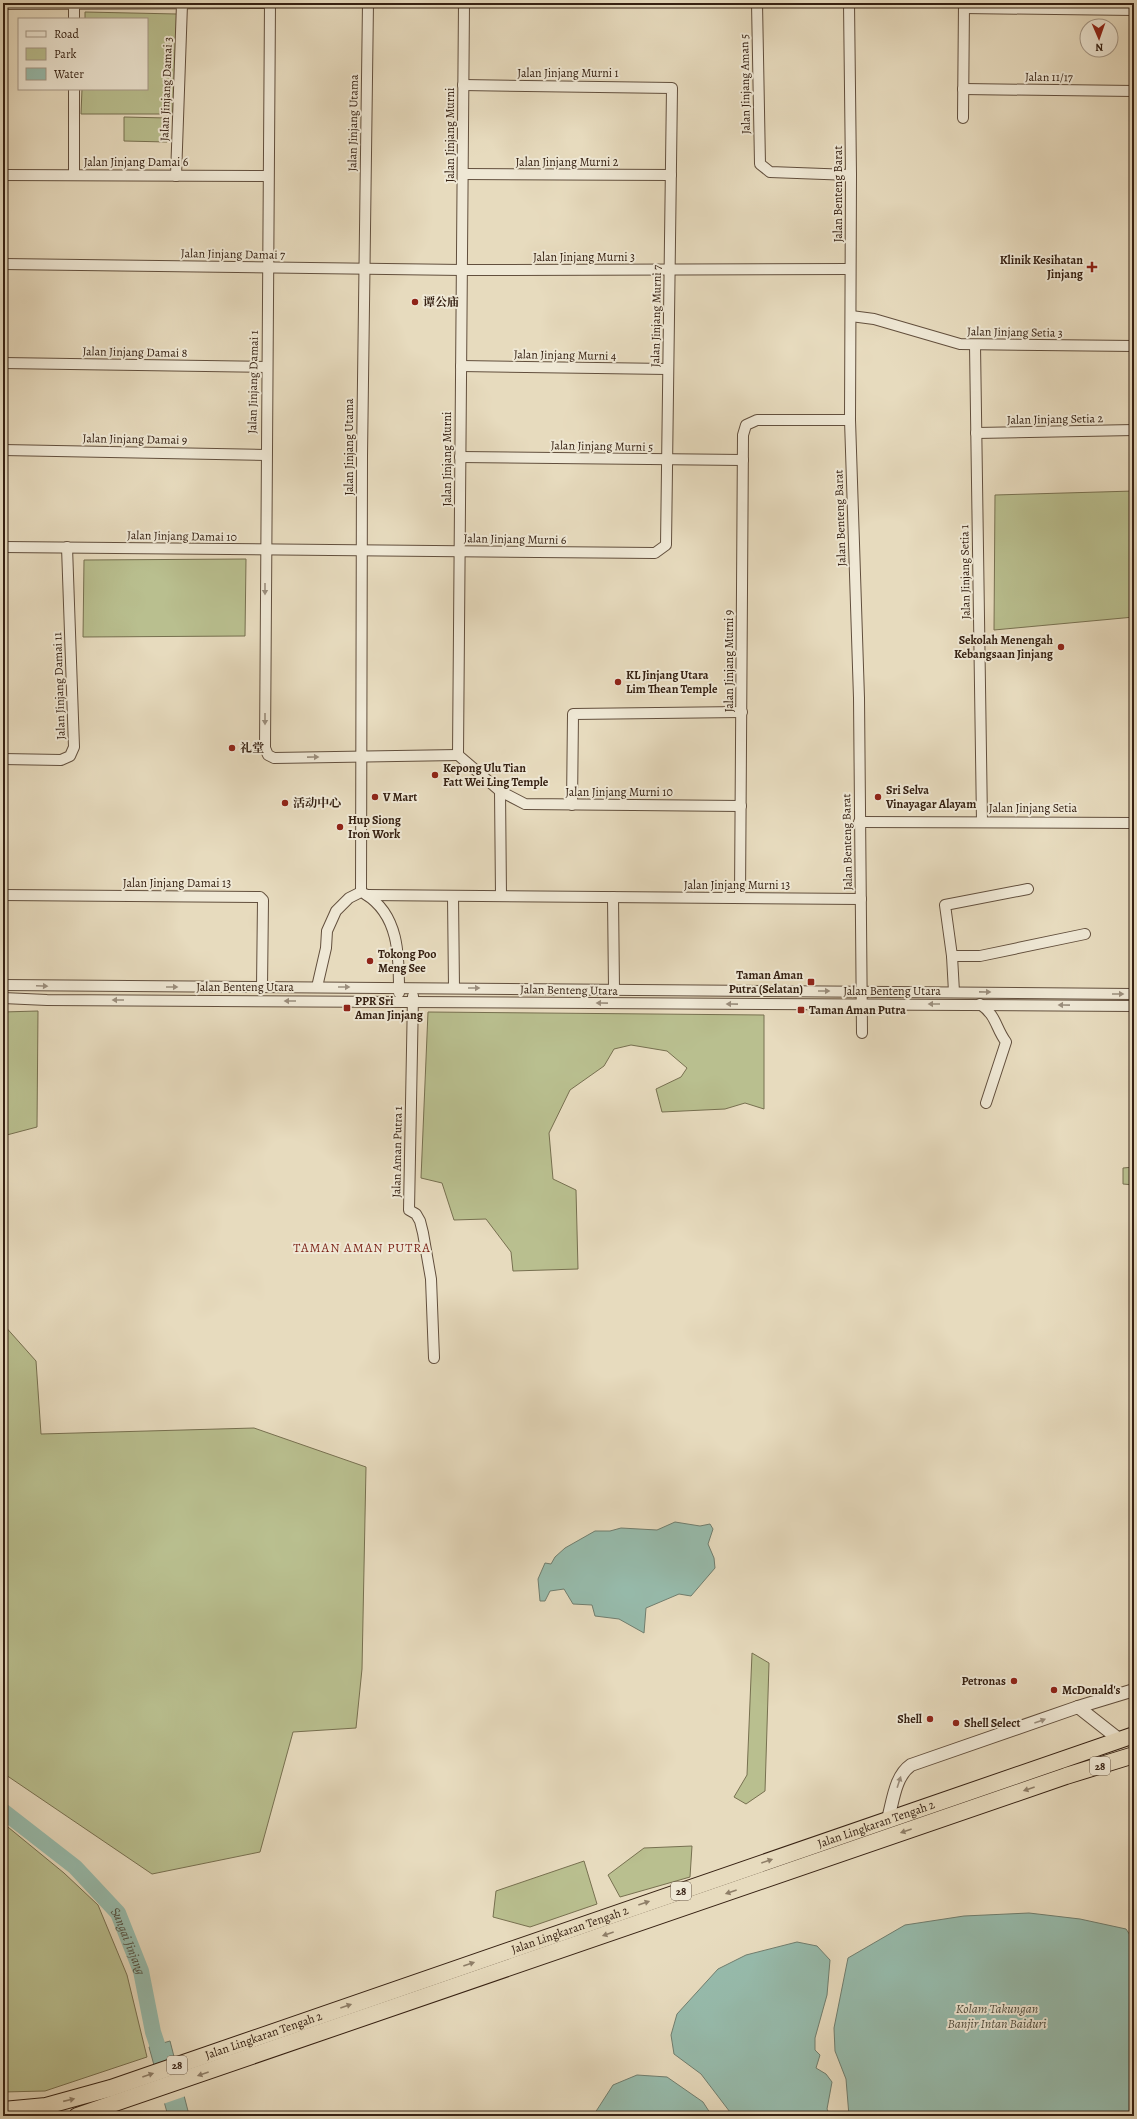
<svg xmlns="http://www.w3.org/2000/svg" width="1137" height="2119" font-family="Alegreya,'Noto Serif SC',serif">
<rect width="100%" height="100%" fill="#e7dbbe"/>
<filter id="stains"><feTurbulence type="fractalNoise" baseFrequency=".005" numOctaves="4"/><feColorMatrix values="0 0 0 0 .2 0 0 0 0 .09 0 0 0 0 .02 0 0 0 .5 -.17"/></filter>
<radialGradient id="worn" r=".72"><stop offset=".6" stop-color="#630" stop-opacity="0"/><stop offset="1" stop-color="#630" stop-opacity=".3"/></radialGradient>
<g fill="#b9bf8f" stroke="#777050">
<polygon points="85,12 177,14 173,114 81,114 82,89 147,89 147,19 85,19"/>
<polygon points="124,117 167,118 167,142 124,141"/>
<polygon points="1134,491 1134,617 994,630 995,495"/>
<polygon points="246,559 245,636 83,637 84,560"/>
<polygon points="38,1011 37,1127 3,1136 3,1012"/>
<polygon points="428,1012 764,1015 764,1109 745,1103 725,1109 662,1112 656,1089 681,1077 687,1068 667,1051 631,1045 614,1049 604,1066 570,1090 549,1133 553,1179 576,1190 578,1269 513,1271 511,1252 486,1219 454,1220 442,1183 421,1178"/>
<polygon points="1134,1167 1134,1185 1123,1184 1123,1168"/>
<polygon points="3,1324 36,1361 41,1434 254,1428 366,1467 362,1669 356,1728 293,1732 260,1852 152,1874 3,1773"/>
<polygon points="752,1653 769,1663 765,1791 746,1804 734,1797 747,1775"/>
<polygon points="3,1823 64,1873 98,1905 127,1975 147,2057 45,2091 3,2092"/>
<polygon points="692,1846 690,1877 620,1897 608,1875 644,1848"/>
<polygon points="584,1861 597,1904 530,1927 493,1917 496,1891"/>
</g>
<g fill="#97bcad" stroke="#707e6f">
<polygon points="675,1522 700,1526 710,1524 713,1529 708,1544 714,1558 715,1568 691,1596 679,1594 646,1608 644,1633 619,1619 595,1616 592,1605 573,1604 564,1589 550,1591 545,1601 540,1601 538,1579 545,1563 551,1564 555,1557 565,1548 595,1531 610,1531 621,1528 657,1530"/>
<polygon points="1029,1913 1080,1919 1126,1929 1134,1941 1134,2116 849,2116 846,2079 835,2051 834,2028 848,1958 905,1925 964,1916"/>
<polygon points="797,1942 817,1946 830,1960 827,1995 815,2038 815,2050 820,2055 816,2068 826,2074 832,2082 827,2109 830,2116 733,2116 701,2074 674,2054 671,2035 677,2014 718,1969 746,1955"/>
<polygon points="170,2041 188,2111 190,2116 168,2116 149,2047"/>
<polygon points="637,2075 667,2077 703,2102 712,2116 593,2116 613,2085"/>
</g>
<polygon fill="#e7dbbe" points="181,2076 186,2096 163,2104 157,2084"/>
<g fill="none" stroke-linecap="round" stroke-linejoin="round">
<path stroke="#97bcad" stroke-width="16" id="s1" d="M3 1811 75 1867 118 1913 141 1971 153 2032 164 2065"/>
<g stroke="#624f3d" stroke-width="12">
<g id="minor">
<polyline points="270,3 265,748 268,755 274,758 458,755"/>
<polyline points="464,3 458,755 500,791 501,896"/>
<polyline points="757,3 760,164 770,172 851,175"/>
<polyline points="849,3 851,175 850,420 859,698 862,1033"/>
<polyline points="3,4 270,3"/>
<polyline points="964,8 1134,10"/>
<polyline points="74,19 74,4"/>
<polyline points="963,89 1134,91"/>
<polyline points="963,118 964,3"/>
<polyline points="463,174 671,175"/>
<polyline points="3,175 268,176"/>
<polyline points="74,175 74,89"/>
<polyline points="176,176 182,4"/>
<polyline points="3,264 462,270 850,269"/>
<polyline points="851,316 874,319 960,344 1134,346"/>
<polyline points="975,345 982,822"/>
<polyline points="3,363 266,367"/>
<polyline points="461,366 668,369"/>
<polyline points="976,433 1134,430"/>
<polyline points="3,450 266,455"/>
<polyline points="460,457 743,460"/>
<polyline points="3,547 655,553 666,545 672,88 463,85"/>
<polyline points="3,759 61,760 70,756 74,747 67,547"/>
<polyline points="500,791 525,804 741,806"/>
<polyline points="572,805 573,714 742,712"/>
<polyline points="859,822 1134,823"/>
<polyline points="361,892 362,456 368,3"/>
<path d="M365 894C400 915 399 958 399 993"/>
<polyline points="3,895 260,897 263,900 262,987"/>
<polyline points="367,895 861,899"/>
<polyline points="453,896 454,988"/>
<polyline points="613,897 614,989"/>
<polyline points="740,898 743,435 746,425 757,420 850,420"/>
<polyline points="952,956 980,956 1085,934"/>
<polyline points="3,985 1134,994"/>
<polyline points="317,987 326,948 327,931 336,911 349,898 361,892"/>
<polyline points="954,992 952,956 945,905 1028,889"/>
<polyline points="413,996 409,1210 416,1214 420,1221 423,1233 431,1279 434,1358"/>
<polyline points="3,998 47,1000 1134,1006"/>
<path d="M980 1004C997 1016 995 1027 1006 1042L986 1103"/>
</g>
</g>
<g stroke="#624f3d" stroke-width="14">
<g id="tertiary">
<polyline points="1078,1707 1134,1690"/>
<path d="M888 1819C893 1801 895 1776 911 1765L1078 1707 1120 1740"/>
</g>
</g>
<g stroke="#352012" stroke-width="18">
<g id="trunk">
<path id="s2" d="M3 2110 46 2106 111 2088 1134 1735"/>
<polyline points="77,2116 1066,1776 1134,1755"/>
</g>
</g>
<use href="#minor" stroke="#efe8d5" stroke-width="10"/>
<use href="#tertiary" stroke="#efe8d5" stroke-width="12"/>
<use href="#trunk" stroke="#e7dbbe" stroke-width="16"/>
</g>
<defs><path id="oneway-solid" d="M-6-.8H1V-3.2L6.5 0L1 3.2V.8H-6Z"/></defs>
<g fill="#9b8e7d">
<use href="#oneway-solid" transform="translate(265 589) rotate(90)"/>
<use href="#oneway-solid" transform="translate(265 719) rotate(90)"/>
<use href="#oneway-solid" transform="translate(313 757) rotate(-1)"/>
<use href="#oneway-solid" transform="translate(42 986) rotate(2)"/>
<use href="#oneway-solid" transform="translate(172 987)"/>
<use href="#oneway-solid" transform="translate(344 987)"/>
<use href="#oneway-solid" transform="translate(474 988)"/>
<use href="#oneway-solid" transform="translate(824 991)"/>
<use href="#oneway-solid" transform="translate(985 992) rotate(1)"/>
<use href="#oneway-solid" transform="translate(1118 994)"/>
<use href="#oneway-solid" transform="translate(118 1000) rotate(-180)"/>
<use href="#oneway-solid" transform="translate(290 1001) rotate(-180)"/>
<use href="#oneway-solid" transform="translate(602 1003) rotate(-179)"/>
<use href="#oneway-solid" transform="translate(732 1004) rotate(-179)"/>
<use href="#oneway-solid" transform="translate(934 1004) rotate(180)"/>
<use href="#oneway-solid" transform="translate(1064 1005) rotate(-179)"/>
<use href="#oneway-solid" transform="translate(1040 1721) rotate(-20)"/>
<use href="#oneway-solid" transform="translate(899 1782) rotate(-72)"/>
</g>
<g fill="#8e7e68">
<use href="#oneway-solid" transform="translate(1029 1789) rotate(161)"/>
<use href="#oneway-solid" transform="translate(906 1831) rotate(161)"/>
<use href="#oneway-solid" transform="translate(767 1861) rotate(-19)"/>
<use href="#oneway-solid" transform="translate(731 1892) rotate(161)"/>
<use href="#oneway-solid" transform="translate(644 1903) rotate(-19)"/>
<use href="#oneway-solid" transform="translate(608 1934) rotate(161)"/>
<use href="#oneway-solid" transform="translate(469 1964) rotate(-19)"/>
<use href="#oneway-solid" transform="translate(346 2006) rotate(-19)"/>
<use href="#oneway-solid" transform="translate(203 2074) rotate(161)"/>
<use href="#oneway-solid" transform="translate(148 2075) rotate(-19)"/>
<use href="#oneway-solid" transform="translate(69 2100) rotate(-13)"/>
</g>
<g fill="#8f2418" stroke="#efe8d5" stroke-width="1.5">
<path d="M1090 261h4v4h4v4h-4v4h-4v-4h-4v-4h4z"/>
<circle cx="415" cy="302" r="4"/>
<circle cx="1061" cy="647" r="4"/>
<circle cx="618" cy="682" r="4"/>
<circle cx="232" cy="748" r="4"/>
<circle cx="435" cy="775" r="4"/>
<circle cx="375" cy="797" r="4"/>
<circle cx="878" cy="797" r="4"/>
<circle cx="285" cy="803" r="4"/>
<circle cx="340" cy="827" r="4"/>
<circle cx="370" cy="961" r="4"/>
<rect x="807" y="978" width="8" height="8" rx="2"/>
<rect x="343" y="1004" width="8" height="8" rx="2"/>
<rect x="797" y="1006" width="8" height="8" rx="2"/>
<circle cx="1014" cy="1681" r="4"/>
<circle cx="1054" cy="1690" r="4"/>
<circle cx="930" cy="1719" r="4"/>
<circle cx="956" cy="1723" r="4"/>
</g>
<g text-anchor="middle" stroke-width="4" stroke-linejoin="round" paint-order="stroke">
<g fill="#efe8d5" stroke="#6d5c4c" stroke-width="1">
<rect x="1090" y="1757" width="20" height="18" rx="3"/>
<rect x="671" y="1882" width="20" height="18" rx="3"/>
<rect x="167" y="2056" width="20" height="18" rx="3"/>
</g>
<g font-size="11" font-weight="bold" fill="#352012">
<text x="1100" y="1770">28</text>
<text x="681" y="1895">28</text>
<text x="177" y="2069">28</text>
</g>
<g font-size="12" fill="#352012" stroke="#efe8d5">
<text x="568" y="77">Jalan Jinjang Murni 1</text>
<text transform="translate(1049 77) rotate(1)" y="4">Jalan 11/17</text>
<text transform="translate(745 84) rotate(-91)" y="4">Jalan Jinjang Aman 5</text>
<text transform="translate(166 89) rotate(-88)" y="4">Jalan Jinjang Damai 3</text>
<text transform="translate(353 123) rotate(-89)" y="4">Jalan Jinjang Utama</text>
<text transform="translate(450 135) rotate(-90)" y="4">Jalan Jinjang Murni</text>
<text x="136" y="166">Jalan Jinjang Damai 6</text>
<text x="567" y="166">Jalan Jinjang Murni 2</text>
<text transform="translate(838 194) rotate(-90)" y="4">Jalan Benteng Barat</text>
<text transform="translate(233 254) rotate(1)" y="4">Jalan Jinjang Damai 7</text>
<text x="584" y="261">Jalan Jinjang Murni 3</text>
<text transform="translate(656 316) rotate(-89)" y="4">Jalan Jinjang Murni 7</text>
<text transform="translate(1015 332) rotate(1)" y="4">Jalan Jinjang Setia 3</text>
<text transform="translate(135 352) rotate(1)" y="4">Jalan Jinjang Damai 8</text>
<text transform="translate(565 355) rotate(1)" y="4">Jalan Jinjang Murni 4</text>
<text transform="translate(253 382) rotate(-89)" y="4">Jalan Jinjang Damai 1</text>
<text transform="translate(1055 419) rotate(-1)" y="4">Jalan Jinjang Setia 2</text>
<text transform="translate(135 439) rotate(1)" y="4">Jalan Jinjang Damai 9</text>
<text transform="translate(602 446) rotate(1)" y="4">Jalan Jinjang Murni 5</text>
<text transform="translate(349 447) rotate(-90)" y="4">Jalan Jinjang Utama</text>
<text transform="translate(447 459) rotate(-90)" y="4">Jalan Jinjang Murni</text>
<text transform="translate(840 518) rotate(-92)" y="4">Jalan Benteng Barat</text>
<text transform="translate(182 536) rotate(1)" y="4">Jalan Jinjang Damai 10</text>
<text transform="translate(515 539) rotate(1)" y="4">Jalan Jinjang Murni 6</text>
<text transform="translate(965 572) rotate(-91)" y="4">Jalan Jinjang Setia 1</text>
<text transform="translate(729 661) rotate(-90)" y="4">Jalan Jinjang Murni 9</text>
<text transform="translate(59 686) rotate(-92)" y="4">Jalan Jinjang Damai 11</text>
<text x="619" y="796">Jalan Jinjang Murni 10</text>
<text x="1033" y="812">Jalan Jinjang Setia</text>
<text transform="translate(847 842) rotate(-91)" y="4">Jalan Benteng Barat</text>
<text x="177" y="887">Jalan Jinjang Damai 13</text>
<text x="737" y="889">Jalan Jinjang Murni 13</text>
<text x="245" y="991">Jalan Benteng Utara</text>
<text transform="translate(569 990) rotate(1)" y="4">Jalan Benteng Utara</text>
<text x="892" y="995">Jalan Benteng Utara</text>
<text transform="translate(397 1152) rotate(-89)" y="4">Jalan Aman Putra 1</text>
<text dy="4" stroke="none"><textPath href="#s2" startOffset="920">Jalan Lingkaran Tengah 2</textPath></text>
<text dy="4" stroke="none"><textPath href="#s2" startOffset="596">Jalan Lingkaran Tengah 2</textPath></text>
<text dy="4" stroke="none"><textPath href="#s2" startOffset="272">Jalan Lingkaran Tengah 2</textPath></text>
</g>
<g font-size="12" font-weight="bold" fill="#352012" stroke="#efe8d5" text-anchor="start">
<text x="1083" y="264" text-anchor="end">Klinik Kesihatan<tspan x="1083" dy="14">Jinjang</tspan></text>
<text x="423" y="306">谭公庙</text>
<text x="1053" y="644" text-anchor="end">Sekolah Menengah<tspan x="1053" dy="14">Kebangsaan Jinjang</tspan></text>
<text x="626" y="679">KL Jinjang Utara<tspan x="626" dy="14">Lim Thean Temple</tspan></text>
<text x="240" y="752">礼堂</text>
<text x="443" y="772">Kepong Ulu Tian<tspan x="443" dy="14">Fatt Wei Ling Temple</tspan></text>
<text x="886" y="794">Sri Selva<tspan x="886" dy="14">Vinayagar Alayam</tspan></text>
<text x="383" y="801">V Mart</text>
<text x="293" y="807">活动中心</text>
<text x="348" y="824">Hup Siong<tspan x="348" dy="14">Iron Work</tspan></text>
<text x="378" y="958">Tokong Poo<tspan x="378" dy="14">Meng See</tspan></text>
<text x="803" y="979" text-anchor="end">Taman Aman<tspan x="803" dy="14">Putra (Selatan)</tspan></text>
<text x="355" y="1005">PPR Sri<tspan x="355" dy="14">Aman Jinjang</tspan></text>
<text x="809" y="1014">Taman Aman Putra</text>
<text x="1006" y="1685" text-anchor="end">Petronas</text>
<text x="1062" y="1694">McDonald's</text>
<text x="922" y="1723" text-anchor="end">Shell</text>
<text x="964" y="1727">Shell Select</text>
</g>
<g font-size="13" letter-spacing="1" fill="#7a1f14" stroke="#efe8d5">
<text x="362" y="1252">TAMAN AMAN PUTRA</text>
</g>
<g font-size="13" font-style="italic" fill="#524f40" stroke="#efe8d5">
<text dy="5" stroke="none"><textPath href="#s1" startOffset="184">Sungai Jinjang</textPath></text>
<text x="997" y="2013">Kolam Takungan<tspan x="997" dy="15">Banjir Intan Baiduri</tspan></text>
</g>
</g>
<rect width="1137" height="2119" fill="none" stroke="#e7dbbe" stroke-width="16"/>
<rect x="4" y="4" width="1129" height="2111" fill="none" stroke="#352012" stroke-width="2"/>
<rect x="8" y="8" width="1121" height="2103" fill="none" stroke="#352012"/>
<rect x="18" y="18" width="130" height="72" fill="#efe8d5" stroke="#a59887"/>
<rect x="26" y="31" width="20" height="6" fill="#efe8d5" stroke="#a59887"/>
<text x="54" y="38" font-size="12" fill="#352012">Road</text>
<rect x="26" y="48" width="20" height="12" fill="#b9bf8f" stroke="#a59887"/>
<text x="54" y="58" font-size="12" fill="#352012">Park</text>
<rect x="26" y="68" width="20" height="12" fill="#97bcad" stroke="#a59887"/>
<text x="54" y="78" font-size="12" fill="#352012">Water</text>
<g transform="translate(1099 38) rotate(178)"><circle r="19" fill="#efe8d5" stroke="#a59887"/>
<path d="M0-3L7 15L0 10L-7 15Z" fill="#8f2418"/>
<text y="-6" font-size="11" font-weight="bold" text-anchor="middle" fill="#352012">N</text>
</g>
<rect width="100%" height="100%" filter="url(#stains)"/>
<rect width="100%" height="100%" fill="url(#worn)"/>
</svg>
